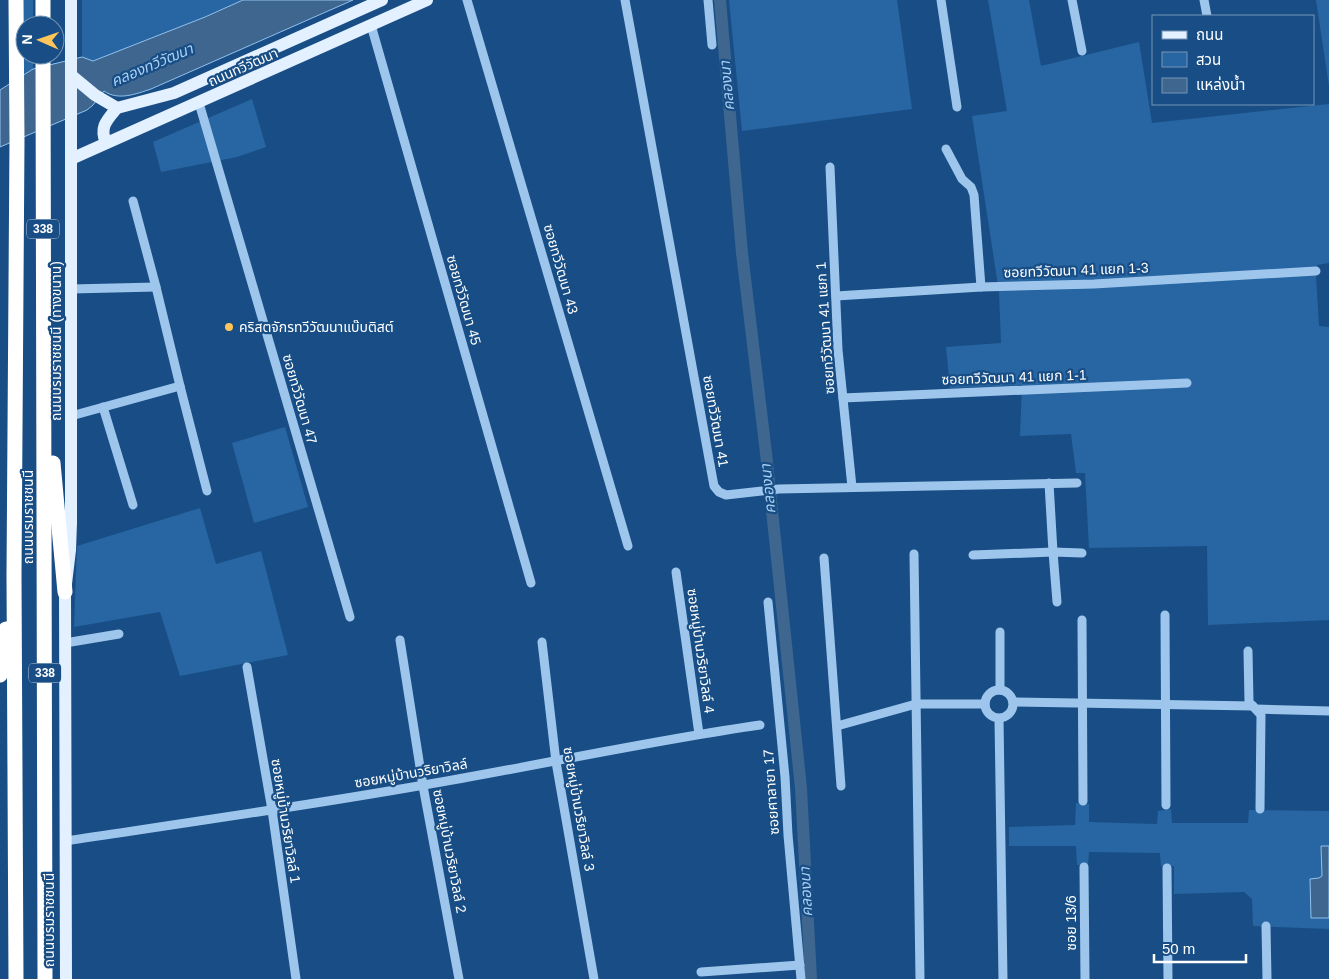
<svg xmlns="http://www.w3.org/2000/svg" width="1329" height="979" font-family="Helvetica,'Noto Sans Thai',sans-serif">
<rect width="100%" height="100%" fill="#184e85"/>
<g fill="#2766a2">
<polygon points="22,0 33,0 33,25 25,25 25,55 33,55 33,69 22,76"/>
<polygon points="82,0 243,0 205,17 93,62 82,57"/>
<polygon points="729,0 897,0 912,109 742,131"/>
<polygon points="988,0 1029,0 1041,66 1139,42 1152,123 1329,104 1329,263 1317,265 1316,276 1319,326 1329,327 1329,620 1208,625 1207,546 1089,548 1085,473 1076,473 1071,434 1020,436 1022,385 950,388 946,347 1001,343 999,292 972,116 1007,111"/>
<polygon points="1316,0 1329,0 1329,86"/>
<polygon points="252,99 266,147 237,157 161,172 153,142"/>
<polygon points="285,427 308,507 254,523 232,443"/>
<polygon points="200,508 216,564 261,551 288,655 180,676 160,612 74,627 77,546"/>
<polygon points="1076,803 1089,804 1089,822 1157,824 1158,811 1171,809 1172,823 1248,823 1249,810 1329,811 1329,929 1253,926 1252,899 1244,892 1174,894 1174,866 1161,866 1160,853 1089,852 1088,865 1077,865 1076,846 1009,846 1009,827 1075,825"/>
</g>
<g fill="#3e668e" stroke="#91c2ef">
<path d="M243 0H353L151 89C136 94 118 101 104 91L93 105 87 110 0 147V90L33 69 82 57 93 61 205 17Z"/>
<polygon points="1321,846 1329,846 1329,918 1311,918 1310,879 1319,878 1322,876"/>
</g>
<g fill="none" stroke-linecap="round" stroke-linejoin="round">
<polyline stroke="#3e668e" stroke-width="12" points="720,0 742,253 766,453 801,788 811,979"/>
<g stroke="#9ec6ec" stroke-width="9">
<polyline points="467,0 628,546"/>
<polyline points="625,0 714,486 719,492 726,495 779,489 1077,483"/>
<polyline points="708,0 712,45"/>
<polyline points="941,0 957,107"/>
<polyline points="1072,0 1082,51"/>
<polyline points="1204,0 1207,16"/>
<polyline points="371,25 531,583"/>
<polyline points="199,103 350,617"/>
<polyline points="946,149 962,179 971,187 974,195 981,287"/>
<polyline points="830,167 838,350 852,487"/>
<polyline points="71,289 156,287"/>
<polyline points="836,296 981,287 1094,284 1316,271"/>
<polyline points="180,386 207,491"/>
<polyline points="843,398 1187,383"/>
<polyline points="103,407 133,505"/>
<polyline points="71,416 180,386 156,287 133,201"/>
<polyline points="914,554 920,979"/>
<polyline points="973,555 1053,552 1049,483"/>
<polyline points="824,558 841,786"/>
<polyline points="676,572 699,734"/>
<polyline points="768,602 785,777 788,835 801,979"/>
<polyline points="1057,602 1053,552 1082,553"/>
<polyline points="1165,615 1166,805"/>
<polyline points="1082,620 1083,801"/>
<polyline points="1000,632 1000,690"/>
<polyline points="400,640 423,786 459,979"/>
<polyline points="542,642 556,762 594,979"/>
<polyline points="65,643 119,634"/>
<polyline points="1248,651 1249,702 1261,715 1260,809"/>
<polyline points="247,667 272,810 296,979"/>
<circle cx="999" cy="704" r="14"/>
<polyline points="1013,702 1253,706"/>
<polyline points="1256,709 1329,711"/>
<polyline points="999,719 1003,979"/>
<polyline points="837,726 916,704 985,704"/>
<path d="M65 841C185 823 305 806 424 785 536 766 648 741 760 725"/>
<polyline points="1084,867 1085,979"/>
<polyline points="1167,868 1168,979"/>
<polyline points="1266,926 1267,979"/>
<polyline points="701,972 800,965"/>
</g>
<g stroke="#e3f0ff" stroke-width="12">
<polyline points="72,76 95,95 117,108 174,93 382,0"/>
<path d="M106 143C99 127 107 120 117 108"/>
<polyline points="71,159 427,0"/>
<polyline points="66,979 65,592 70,550 71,523 71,0"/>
</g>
<g stroke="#fff" stroke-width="15">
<polyline points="43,0 43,25"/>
<polyline points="43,55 45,979"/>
<polyline points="53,463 65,592"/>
<polyline points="0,675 6,629"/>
<polyline points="16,979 14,575 17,140 16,0"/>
</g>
</g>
<circle fill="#ffc559" stroke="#184e85" stroke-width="2" cx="229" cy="327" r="5"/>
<g text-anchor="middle" stroke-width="4.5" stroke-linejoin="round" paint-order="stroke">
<g fill="#184e85" stroke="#bacada" stroke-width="1">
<rect x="27" y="219.5" width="32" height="19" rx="4"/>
<rect x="29" y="663.5" width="32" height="19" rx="4"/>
</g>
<g font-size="12" font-weight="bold" fill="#fff">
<text x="43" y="233">338</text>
<text x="45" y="677">338</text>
</g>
<g font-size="14" fill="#fff" stroke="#184e85">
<text transform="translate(243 67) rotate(-24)" y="5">ถนนทวีวัฒนา</text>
<text transform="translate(561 269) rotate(74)" y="5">ซอยทวีวัฒนา 43</text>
<text transform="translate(1076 270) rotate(-2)" y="5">ซอยทวีวัฒนา 41 แยก 1-3</text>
<text transform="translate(464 300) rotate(74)" y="5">ซอยทวีวัฒนา 45</text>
<text transform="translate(825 328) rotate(-94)" y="5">ซอยทวีวัฒนา 41 แยก 1</text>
<text transform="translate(56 341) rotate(-90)" y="5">ถนนบรมราชชนนี (ทางขนาน)</text>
<text transform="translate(1014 377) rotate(-2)" y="5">ซอยทวีวัฒนา 41 แยก 1-1</text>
<text transform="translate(300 399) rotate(74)" y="5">ซอยทวีวัฒนา 47</text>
<text transform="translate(716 421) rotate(80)" y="5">ซอยทวีวัฒนา 41</text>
<text transform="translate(28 517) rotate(-90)" y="5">ถนนบรมราชชนนี</text>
<text transform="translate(701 651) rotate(82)" y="5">ซอยหมู่บ้านวริยาวิลล์ 4</text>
<text transform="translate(411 773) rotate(-10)" y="5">ซอยหมู่บ้านวริยาวิลล์</text>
<text transform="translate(771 792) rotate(-94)" y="5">ซอยศาลายา 17</text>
<text transform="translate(579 809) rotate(80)" y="5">ซอยหมู่บ้านวริยาวิลล์ 3</text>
<text transform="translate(286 821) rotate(81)" y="5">ซอยหมู่บ้านวริยาวิลล์ 1</text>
<text transform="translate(450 851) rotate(79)" y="5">ซอยหมู่บ้านวริยาวิลล์ 2</text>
<text transform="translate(49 920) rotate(-90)" y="5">ถนนบรมราชชนนี</text>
<text transform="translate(1071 923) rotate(-90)" y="5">ซอย 13/6</text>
</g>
<g font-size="14" fill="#fff" stroke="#184e85" text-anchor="start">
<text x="239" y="332">คริสตจักรทวีวัฒนาแบ๊บติสต์</text>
</g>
<g font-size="15" font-style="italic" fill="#aad0f4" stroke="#184e85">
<text transform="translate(152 65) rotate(-23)" y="5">คลองทวีวัฒนา</text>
<text transform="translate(727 86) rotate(-95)" y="5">คลองนา</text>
<text transform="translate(768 489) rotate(-96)" y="5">คลองนา</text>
<text transform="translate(806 892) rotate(-93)" y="5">คลองนา</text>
</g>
</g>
<rect x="1152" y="15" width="162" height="90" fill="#184e85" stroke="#7495b6"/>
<rect x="1162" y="31" width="25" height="8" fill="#e3f0ff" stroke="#7495b6"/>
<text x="1196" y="40" font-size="15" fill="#ffffff">ถนน</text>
<rect x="1162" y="52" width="25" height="15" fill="#2766a2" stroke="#7495b6"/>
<text x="1196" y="65" font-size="15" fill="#ffffff">สวน</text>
<rect x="1162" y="78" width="25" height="15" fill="#3e668e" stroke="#7495b6"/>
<text x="1196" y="90" font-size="15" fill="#ffffff">แหล่งน้ำ</text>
<g transform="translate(40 40) rotate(272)"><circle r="24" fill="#184e85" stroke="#7495b6"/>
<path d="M0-4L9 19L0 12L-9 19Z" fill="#ffc559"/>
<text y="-8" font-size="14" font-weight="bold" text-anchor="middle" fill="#ffffff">N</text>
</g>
<path d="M1154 954v8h92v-8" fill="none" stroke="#ffffff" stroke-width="2.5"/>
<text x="1162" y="954" font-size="15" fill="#ffffff" stroke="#184e85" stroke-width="4" paint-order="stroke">50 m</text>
</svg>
